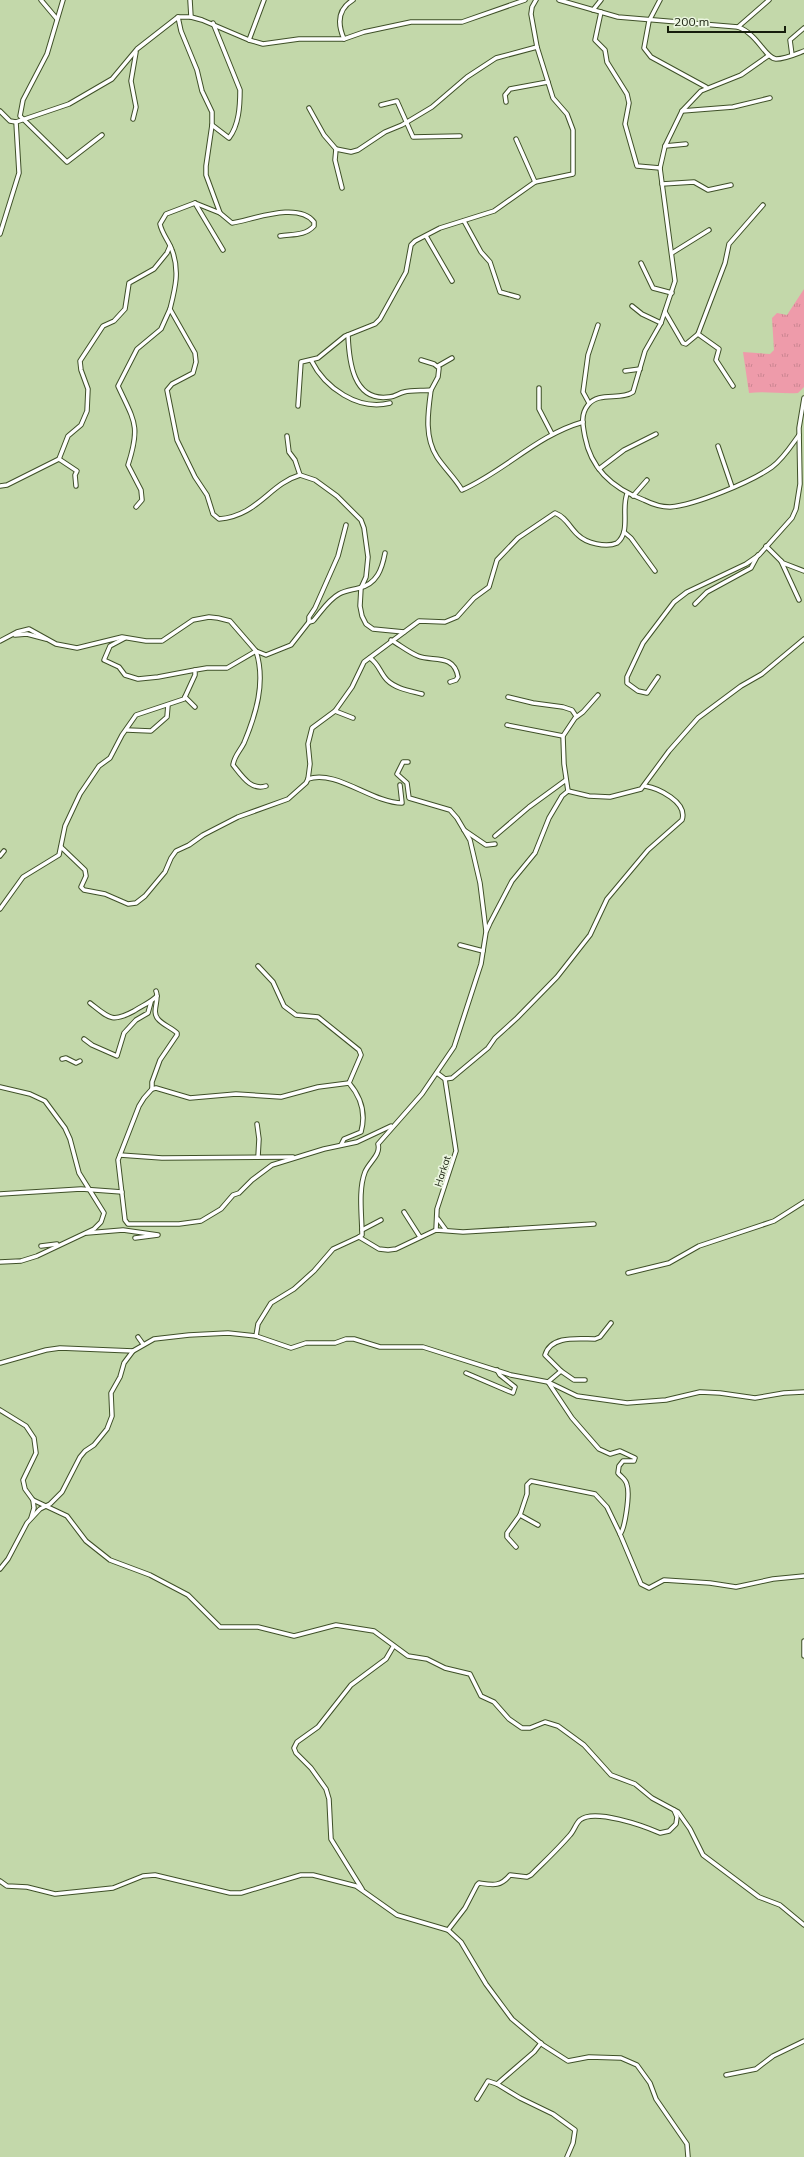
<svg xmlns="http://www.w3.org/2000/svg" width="804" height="2157" font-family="Mulish,sans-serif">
<defs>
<pattern id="grass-tufts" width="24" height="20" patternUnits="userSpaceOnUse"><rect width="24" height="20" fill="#ee9baa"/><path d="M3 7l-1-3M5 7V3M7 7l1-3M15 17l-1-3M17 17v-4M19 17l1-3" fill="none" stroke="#cb8591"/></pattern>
</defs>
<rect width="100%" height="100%" fill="#c3d8aa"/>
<path fill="url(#grass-tufts)" d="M804 289V387L798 393C781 394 765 391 749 393L743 352 770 354 774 350 772 318 777 313 787 315Z"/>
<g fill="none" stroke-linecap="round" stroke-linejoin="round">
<g stroke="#3f5028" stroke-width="5.5">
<g id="street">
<polyline points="41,0 57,19"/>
<polyline points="63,0 47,54 23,100 20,116 67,162 102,135"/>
<polyline points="190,0 191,17"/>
<path d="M559 0 618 17 738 27C758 34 765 58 776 59 785 59 796 54 804 51"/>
<polyline points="660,0 649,21 644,48 651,57 706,87"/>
<polyline points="593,10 601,0"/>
<polyline points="601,12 595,40 605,50 607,62 627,94 629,103 625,124 637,166 660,168"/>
<path d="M178 17 181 31 197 70 202 91 212 112V125L206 166V175L220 213 195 203 166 214 160 224C162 234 169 241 172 250 180 271 175 289 170 309L195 353 196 362 193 373 172 384 167 390 177 440 195 477 207 495 213 514 219 519C258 516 269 484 300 475L315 480 337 496 361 520 364 528 368 557 366 577 361 588 360 606 362 616 366 624 373 629 404 632"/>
<polyline points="738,27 769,0"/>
<path d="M344 39C337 23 338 9 353 0"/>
<polyline points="249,40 264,0"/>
<polyline points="792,55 790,40 804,28"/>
<path d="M768 56 741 75 701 91 682 111 665 146 660 168 675 281 661 323 645 351 633 392C620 401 599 391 588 405 580 415 583 426 585 437 591 469 614 489 644 500 652 504 661 507 670 507 695 505 751 482 772 467 783 459 791 446 799 435"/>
<polyline points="506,102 505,95 510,89 548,82"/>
<polyline points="381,105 397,101 413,137 460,136"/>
<polyline points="309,108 324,135 336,149 351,152 358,150 385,132 402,125 432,107 467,77 496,58 537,47"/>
<polyline points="0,111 10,121 16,122 69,104 112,79 137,49 178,17 191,17 202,20 249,40 263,44 299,39 344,39 364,32 411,22 462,22 525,0"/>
<polyline points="682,111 733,107 770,98"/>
<polyline points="133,119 136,107 131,81 136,52"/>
<path d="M212 125 229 138C239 125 240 106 240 90L213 23"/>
<polyline points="516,139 535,182"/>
<polyline points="665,146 686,144"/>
<polyline points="336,149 335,160 342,188"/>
<polyline points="662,184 694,182 708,190 731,185"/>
<polyline points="195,203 223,250"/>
<path d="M220 213 232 223C252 220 298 201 314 222V226C305 236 292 234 280 236"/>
<polyline points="464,221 481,252 490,262 500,292 518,297"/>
<polyline points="0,234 19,173 16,122"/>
<polyline points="426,236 452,281"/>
<polyline points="672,253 709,230"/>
<polyline points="641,263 653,288 672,293"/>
<polyline points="632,306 642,314 661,323"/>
<polyline points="665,312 683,343 686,344 698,334 725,263 729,244 763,205"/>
<polyline points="698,334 719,349 716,360 733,386"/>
<path d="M348 335C349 361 353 402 389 397 395 397 399 393 404 392 412 390 423 391 431 390 428 412 424 437 437 457 445 469 455 478 462 490 505 471 537 435 583 422"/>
<path d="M311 360C325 388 358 411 390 403"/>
<polyline points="421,360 434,364 439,368 438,377 431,390"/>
<polyline points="438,366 452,358"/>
<polyline points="625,371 640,369"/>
<polyline points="539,388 539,409 552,434"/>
<polyline points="589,403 583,392 588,355 598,325"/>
<polyline points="298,406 301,362 318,358 345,336 375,324 380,319 406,272 411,245 415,241 440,228 494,211 535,182 573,174 573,130 567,114 553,98 537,47 531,14 532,7 536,0"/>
<polyline points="287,436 289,452 295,460 300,475"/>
<polyline points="718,446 732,487"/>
<polyline points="59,459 77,471 75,475 76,486"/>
<polyline points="599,469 624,450 656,434"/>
<polyline points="0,486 7,485 59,459 68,436 81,425 87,411 88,389 81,370 80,361 103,326 114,321 125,309 129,283 154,269 167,253 170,246"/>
<polyline points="633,496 647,480"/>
<path d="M136 507 142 500 141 490 128 465C141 425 134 421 118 386L137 349 161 329 170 309"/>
<polyline points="624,532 631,538 655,571"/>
<polyline points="766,546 783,563 804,571"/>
<polyline points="781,561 799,600"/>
<polyline points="695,604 707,592 751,568 758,555"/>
<polyline points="309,622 309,617 315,608 338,556 346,525"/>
<polyline points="15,635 27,634 46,639"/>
<polyline points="125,638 110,646 104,660 119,667 125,675 138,679 158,677 195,670"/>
<path d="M391 640C400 645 408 652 418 656 432 662 454 653 458 677L456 680 450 682"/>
<path d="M0 641 17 632 29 629 56 644 77 648 122 637 146 641H162L193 620 209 617 218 618 230 621 256 651 266 655 291 645 309 622 313 621C321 612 328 600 339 594 346 590 352 590 359 588 377 584 382 569 385 553"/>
<path d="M370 658C379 664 380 673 387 680 396 689 411 691 422 694"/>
<polyline points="658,677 647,693 638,691 627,683 627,677 643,643 674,602 687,592 746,564 759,555 792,518 796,509 800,484 799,428 804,398"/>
<polyline points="185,697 195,707"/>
<polyline points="508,697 533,703 563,707 572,710 576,716"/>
<polyline points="335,711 353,718"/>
<polyline points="507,725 563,736"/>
<polyline points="127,730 151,731 167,717 168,705"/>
<polyline points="408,762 403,762 397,774 407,783 409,798 450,810 457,818 470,840 480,883 486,931"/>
<path d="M308 779C336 769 372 803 402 803L400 785"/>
<polyline points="568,791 564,764 563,736 575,718 583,712 598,695"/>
<polyline points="464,830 486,845 495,844"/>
<polyline points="495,836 529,807 566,780"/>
<path d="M61 847 85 870 86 876 81 887 84 890 105 894 128 904 136 903 145 896 165 872 171 858 176 851 189 845 203 835 238 817 288 799 306 783 308 779 310 764 308 744 312 728 335 711 352 687 364 662 419 621 445 622 457 617 474 598 489 587 497 560 518 538 555 513C566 517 570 528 578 535 586 543 606 548 617 543 631 532 621 509 627 494"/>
<polyline points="0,856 4,851"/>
<path d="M0 909 23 877 59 855 65 826 80 794 99 766 110 758 122 735 136 715 184 699 195 675V670L207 668H227L256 651C266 682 256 714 244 743 240 751 234 756 233 765 242 776 251 791 266 786"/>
<polyline points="460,945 483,951"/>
<polyline points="258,966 273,982 284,1006 296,1015 318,1017 359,1050 361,1055 349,1083"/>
<path d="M156 991C160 1000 151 1011 158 1019 163 1025 172 1028 177 1033V1035L160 1060 152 1082V1089L144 1098 139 1106 118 1160 125 1220 128 1224H179L201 1221 221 1209 233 1195 239 1193 252 1180 272 1165 324 1149 357 1142 391 1126"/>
<path d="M90 1003C109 1018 112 1023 134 1011 143 1005 150 1003 157 996"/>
<polyline points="84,1039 92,1045 117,1056 124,1033 136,1020 148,1013 151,1002"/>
<polyline points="62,1059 66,1058 76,1063 80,1061"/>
<path d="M445 1079 452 1078 488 1048 495 1038 517 1018 557 977 590 935 607 899 648 850 682 820C688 802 658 788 645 786"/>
<polyline points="0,1087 30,1094 45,1101 65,1128 70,1139 79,1173 104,1213 101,1222 94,1229 37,1256 21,1261 0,1262"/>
<path d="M152 1089 156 1088 190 1098 236 1094 281 1097 318 1087 349 1083C361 1097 366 1114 361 1132L344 1139 341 1145"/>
<polyline points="257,1124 259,1139 258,1157"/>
<polyline points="120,1155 162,1158 293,1157"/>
<polyline points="0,1194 81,1189 122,1192"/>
<polyline points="404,1212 420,1237"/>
<polyline points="438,1219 446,1230"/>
<path d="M594 1224 463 1232 436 1230 396 1249 388 1250 379 1249 359 1237 362 1235C362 1216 358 1190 365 1172 369 1162 381 1155 378 1144L422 1094 454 1047 481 964 486 932 490 923 512 881 535 853 549 818 562 796 568 791 589 796 610 797 641 789 669 751 698 718 741 686 762 674 804 639"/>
<polyline points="362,1230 381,1220"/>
<polyline points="436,1230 437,1209 456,1151 445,1079 437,1073"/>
<polyline points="87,1233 123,1230 158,1235 135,1238"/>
<polyline points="41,1246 57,1244"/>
<polyline points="628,1273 669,1263 699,1246 774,1221 804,1202"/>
<path d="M611 1323 600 1337 595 1339C578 1339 551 1335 545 1355L561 1371 548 1382 572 1418 599 1449 610 1454 620 1451 635 1458 634 1461H623L619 1466 618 1473C621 1477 626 1479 627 1485 630 1494 625 1529 620 1534L641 1584 649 1588 664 1580 710 1583 736 1587 773 1579 804 1576"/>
<polyline points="256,1336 258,1324 271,1303 294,1289 314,1271 333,1249 359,1237"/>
<polyline points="138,1337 143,1344"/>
<polyline points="0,1363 46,1350 60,1348 133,1351"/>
<polyline points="561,1371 574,1380 585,1380"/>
<polyline points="466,1373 513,1393 515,1387 500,1375 497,1370"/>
<polyline points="0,1410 26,1426 34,1438 36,1453 23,1480 25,1489 33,1500 67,1516 86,1541 110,1560 150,1575 188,1595 220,1627 258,1627 294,1636 336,1625 374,1631 408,1656 427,1659 445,1668 470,1674 481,1696 494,1702 509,1719 522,1728 530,1728 545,1722 558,1726 584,1745 611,1775 635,1784 652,1798 678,1812 690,1829 703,1855 759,1897 780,1905 804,1925"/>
<polyline points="31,1518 34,1508 33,1500"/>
<polyline points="538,1525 520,1515 527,1494 527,1485 531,1481 595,1494 607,1507 620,1534"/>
<polyline points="516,1547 507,1537 507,1533 520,1515"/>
<polyline points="0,1569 8,1559 27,1523 40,1509 50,1504 62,1492 80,1457 85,1451 94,1445 107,1429 112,1416 111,1393 120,1377 124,1363 133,1351 154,1339 189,1335 228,1333 256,1336 291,1348 306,1343 335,1343 346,1339 354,1339 380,1347 423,1347 511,1375 548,1382 577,1396 627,1403 666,1400 700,1392 720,1393 755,1398 784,1393 804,1392"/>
<polyline points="804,1656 804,1641"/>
<polyline points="0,1881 7,1886 27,1887 55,1894 113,1888 143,1876 155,1875 230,1893 241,1893 301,1875 313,1875 356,1886 397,1915 448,1930 461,1942 486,1984 512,2019 543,2045 568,2061 589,2057 621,2058 637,2065 650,2083 656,2099 687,2144 688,2157"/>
<polyline points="362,1889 331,1839 329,1799 326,1789 311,1768 296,1753 294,1748 297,1742 318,1727 351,1685 386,1659 393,1647"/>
<path d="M448 1930 465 1908 477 1885 479 1883C493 1885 500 1887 510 1875L527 1877 531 1875C544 1862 558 1849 570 1835 574 1831 576 1823 580 1820 594 1808 644 1826 660 1833L669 1831 676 1824 677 1817 674 1810"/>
<polyline points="726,2075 756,2069 773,2056 804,2041"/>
<polyline points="497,2084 520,2098 553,2114 575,2130 573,2143 567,2157"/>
<polyline points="477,2099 488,2081 497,2084 534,2052 541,2043"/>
</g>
</g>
<use href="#street" stroke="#fff" stroke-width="3.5"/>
</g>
<g text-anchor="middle" stroke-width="3.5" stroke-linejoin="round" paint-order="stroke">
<g font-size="10" fill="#161d0c" stroke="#eaf5de">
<text transform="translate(442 1171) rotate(-72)" y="4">Harkat</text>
</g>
</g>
<path d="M668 26v6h117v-6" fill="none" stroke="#161d0c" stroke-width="2"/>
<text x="674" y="26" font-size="12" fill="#161d0c" stroke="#eaf5de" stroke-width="3" paint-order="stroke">200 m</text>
</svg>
